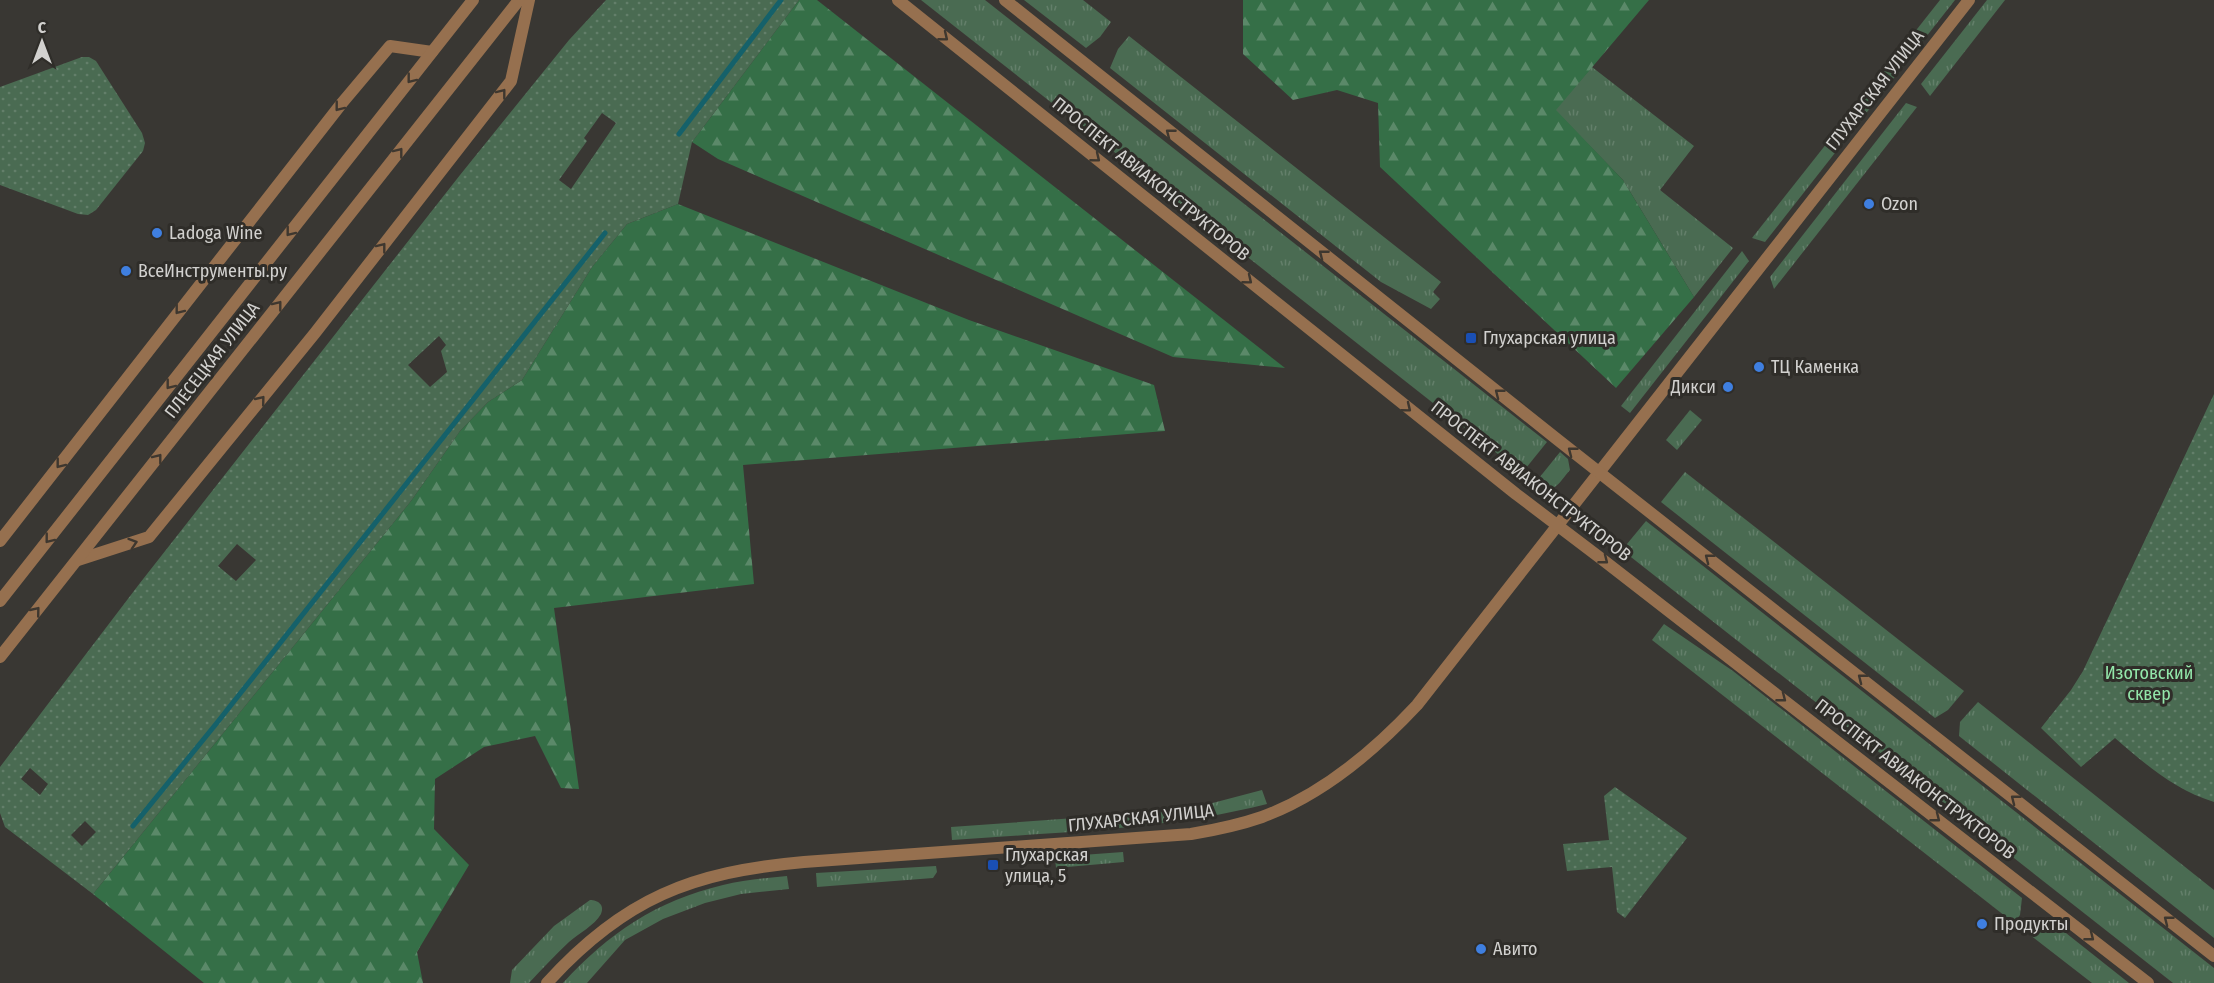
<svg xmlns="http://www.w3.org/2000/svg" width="2214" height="983" font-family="'Fira Sans Condensed',sans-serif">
<defs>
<pattern id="grass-tufts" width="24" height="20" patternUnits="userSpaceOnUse" patternTransform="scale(1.5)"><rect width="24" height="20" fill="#4a6b52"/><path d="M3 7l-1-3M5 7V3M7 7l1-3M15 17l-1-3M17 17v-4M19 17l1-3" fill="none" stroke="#637f6a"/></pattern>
<pattern id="forest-firs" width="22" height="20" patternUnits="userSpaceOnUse" patternTransform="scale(1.5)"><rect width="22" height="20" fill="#356f47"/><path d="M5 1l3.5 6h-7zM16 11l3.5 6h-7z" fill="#5b8969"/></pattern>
<pattern id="park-dots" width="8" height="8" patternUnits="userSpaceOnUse" patternTransform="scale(1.5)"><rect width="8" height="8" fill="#4a6b52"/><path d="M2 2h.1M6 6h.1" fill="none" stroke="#637f6a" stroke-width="1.8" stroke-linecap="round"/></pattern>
</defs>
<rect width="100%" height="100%" fill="#393733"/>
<g fill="url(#grass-tufts)">
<polygon points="921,0 985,0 1547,442 1522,473"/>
<polygon points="1024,0 1083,0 1111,22 1100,37 1086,48"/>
<polygon points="1940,0 1955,0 1765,242 1752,238"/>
<polygon points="1987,0 2005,0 1930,96 1921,84"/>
<polygon points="1129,36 1441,282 1433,292 1440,299 1431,309 1381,282 1110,68 1118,49"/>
<polygon points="1592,67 1694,146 1660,190 1733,248 1694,297 1623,180 1555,110"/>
<polygon points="1906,103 1917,107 1774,289 1770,277"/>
<polygon points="1742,251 1749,261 1630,413 1621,406"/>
<polygon points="1690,410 1702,420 1677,450 1666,440"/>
<path d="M1560 452 1568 459 1570 470C1558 484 1553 497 1535 483Z"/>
<polygon points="1685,472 1964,691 1948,710 1935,718 1661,502"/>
<polygon points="1646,521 2214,968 2214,983 2173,983 1622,550"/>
<polygon points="1664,624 1733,671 2022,898 2020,915 2014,923 1652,640"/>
<polygon points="1978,702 2214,890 2214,938 1959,736 1960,722"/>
<path d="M1262 790 1267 804C1164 830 1057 832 952 840L951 827 1186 810Z"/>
<polygon points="1123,852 1124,862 1056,868 1055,857"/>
<polygon points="936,866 937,872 933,878 817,887 816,873"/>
<path d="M787 876 789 889 741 894 705 903 663 919 625 940 587 983H563C609 933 656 901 723 885 743 880 766 878 787 876Z"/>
<path d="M590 900C598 900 605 905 601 914 595 925 578 934 569 942 555 955 542 969 529 983H510L512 970 554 926Z"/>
<polygon points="2047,918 2129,983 2092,983 2025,931 2031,923"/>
</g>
<g fill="url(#forest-firs)">
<polygon points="799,0 817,0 1285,368 1173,357 718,159 692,142"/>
<polygon points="1243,0 1649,0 1556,110 1623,180 1694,297 1616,388 1380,167 1378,103 1337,90 1293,100 1243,54"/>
<polygon points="678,204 969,320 1154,385 1165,431 743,465 754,584 554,608 579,789 561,788 535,736 484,747 435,779 434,829 469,865 417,952 423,983 204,983 93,894 411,501 460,431 488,402 522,380 592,267 627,224"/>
</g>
<g fill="url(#park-dots)" fill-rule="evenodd">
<path d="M606 0H799L692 142 678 204 627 224 592 267 522 380 488 402 460 431 411 501 93 894 5 827 0 813V767L140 583 460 175 569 40ZM602 113 616 123 571 189 559 180 587 141 584 138ZM439 336 446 345 441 351 447 372 430 387 408 365ZM237 544 256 560 236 581 218 566ZM30 768 48 784 40 795 21 779ZM85 821 96 832 82 846 71 835Z"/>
<polygon points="82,57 89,57 96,61 142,133 145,143 143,151 96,210 88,215 78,214 0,185 0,87"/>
<path d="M2214 394V802C2175 790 2145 764 2115 738L2081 767 2041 728 2071 690 2083 671Z"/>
<polygon points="1615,787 1687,838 1625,918 1617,912 1612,867 1567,871 1563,844 1609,840 1604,796"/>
</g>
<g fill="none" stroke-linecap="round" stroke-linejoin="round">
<g stroke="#15616a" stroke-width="5">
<polyline points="679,134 781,0"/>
<polyline points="133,826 216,724 605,233"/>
</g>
<g stroke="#96704f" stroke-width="12">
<polyline points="0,541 342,103 390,46 432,52"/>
<polyline points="78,560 149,537 315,333 511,81 529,0"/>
<polyline points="0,601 473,0"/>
<polyline points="0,657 519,0"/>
<path d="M547 983C624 898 692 872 804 862L1191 834C1215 830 1239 825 1262 817 1322 795 1375 750 1417 705L1969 0"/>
</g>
<g stroke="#96704f" stroke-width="12">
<polyline points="898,0 1516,494 1603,560 2148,983"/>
<polyline points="1005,0 1558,440 2214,956"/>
</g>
</g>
<defs><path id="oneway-chevron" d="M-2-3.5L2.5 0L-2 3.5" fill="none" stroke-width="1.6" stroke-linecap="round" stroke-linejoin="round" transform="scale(1.5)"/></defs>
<g stroke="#3e372f">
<use href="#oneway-chevron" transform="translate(944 37) rotate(39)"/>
<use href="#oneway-chevron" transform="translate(411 79) rotate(128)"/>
<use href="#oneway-chevron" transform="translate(502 93) rotate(-52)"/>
<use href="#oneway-chevron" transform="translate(339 107) rotate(128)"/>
<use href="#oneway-chevron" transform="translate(1170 133) rotate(-142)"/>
<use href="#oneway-chevron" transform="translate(399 152) rotate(-52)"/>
<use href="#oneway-chevron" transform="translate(1096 158) rotate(39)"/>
<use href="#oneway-chevron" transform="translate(290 232) rotate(128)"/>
<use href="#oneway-chevron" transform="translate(382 247) rotate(-52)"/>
<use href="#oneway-chevron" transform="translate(1323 254) rotate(-142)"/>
<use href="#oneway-chevron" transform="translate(1248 280) rotate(39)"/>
<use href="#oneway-chevron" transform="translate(278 305) rotate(-52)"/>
<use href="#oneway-chevron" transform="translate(179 310) rotate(128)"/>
<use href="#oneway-chevron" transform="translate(170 385) rotate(128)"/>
<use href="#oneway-chevron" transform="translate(1499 393) rotate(-142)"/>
<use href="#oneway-chevron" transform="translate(261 400) rotate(-51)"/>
<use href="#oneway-chevron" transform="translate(1407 408) rotate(39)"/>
<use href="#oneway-chevron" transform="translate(1572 451) rotate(-142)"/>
<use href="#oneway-chevron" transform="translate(158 458) rotate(-52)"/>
<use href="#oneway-chevron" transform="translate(60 464) rotate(128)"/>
<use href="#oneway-chevron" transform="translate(49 539) rotate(128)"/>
<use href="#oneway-chevron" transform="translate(133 543) rotate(-18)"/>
<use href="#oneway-chevron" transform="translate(1709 558) rotate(-142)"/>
<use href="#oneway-chevron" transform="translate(1604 560) rotate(38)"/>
<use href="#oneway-chevron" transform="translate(36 611) rotate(-51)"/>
<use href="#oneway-chevron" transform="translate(1862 678) rotate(-142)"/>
<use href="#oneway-chevron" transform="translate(1782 698) rotate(38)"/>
<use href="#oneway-chevron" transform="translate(2015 799) rotate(-142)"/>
<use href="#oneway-chevron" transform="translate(1936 818) rotate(38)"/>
<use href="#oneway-chevron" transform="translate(2168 920) rotate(-142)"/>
<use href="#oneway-chevron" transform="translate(2090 937) rotate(38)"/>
</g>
<g fill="#3f7fe0" stroke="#2f2d29" stroke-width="2">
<circle cx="1869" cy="204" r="6"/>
<circle cx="157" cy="233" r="6"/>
<circle cx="126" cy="271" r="6"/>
<circle cx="1759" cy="367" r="6"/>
<circle cx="1728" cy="387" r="6"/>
<circle cx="1982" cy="924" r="6"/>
<circle cx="1481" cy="949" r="6"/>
</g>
<g fill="#1a4fb4" stroke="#2f2d29" stroke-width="2">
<rect x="1465" y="332" width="12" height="12" rx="3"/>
<rect x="987" y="859" width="12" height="12" rx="3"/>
</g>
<g text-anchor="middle" stroke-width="6" stroke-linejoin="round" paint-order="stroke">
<g font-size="18" fill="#d2d1cf" stroke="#2f2d29">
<text transform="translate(1875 90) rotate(-52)" y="6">ГЛУХАРСКАЯ УЛИЦА</text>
<text transform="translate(1151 179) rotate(39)" y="6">ПРОСПЕКТ АВИАКОНСТРУКТОРОВ</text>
<text transform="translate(212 360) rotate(-52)" y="6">ПЛЕСЕЦКАЯ УЛИЦА</text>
<text transform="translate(1531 481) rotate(38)" y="6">ПРОСПЕКТ АВИАКОНСТРУКТОРОВ</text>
<text transform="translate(1915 779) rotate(38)" y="6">ПРОСПЕКТ АВИАКОНСТРУКТОРОВ</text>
<text transform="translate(1141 818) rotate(-6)" y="6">ГЛУХАРСКАЯ УЛИЦА</text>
</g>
<g font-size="18" fill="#d2d1cf" stroke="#2f2d29" text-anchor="start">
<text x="1881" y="210">Ozon</text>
<text x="169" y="239">Ladoga Wine</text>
<text x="138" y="277">ВсеИнструменты.ру</text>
<text x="1483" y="344">Глухарская улица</text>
<text x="1771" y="373">ТЦ Каменка</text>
<text x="1716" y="393" text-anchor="end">Дикси</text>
<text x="1005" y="861">Глухарская<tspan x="1005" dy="21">улица, 5</tspan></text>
<text x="1994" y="930">Продукты</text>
<text x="1493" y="955">Авито</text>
</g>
<g font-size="18" fill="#93e7aa" stroke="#2f2d29">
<text x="2149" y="679">Изотовский<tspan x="2149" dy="21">сквер</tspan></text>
</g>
</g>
<g transform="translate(42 42)" stroke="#2f2d29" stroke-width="4.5" paint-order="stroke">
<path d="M0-4.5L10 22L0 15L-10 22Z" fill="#d2d1cf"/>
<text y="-9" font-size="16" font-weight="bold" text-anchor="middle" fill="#d2d1cf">С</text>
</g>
</svg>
